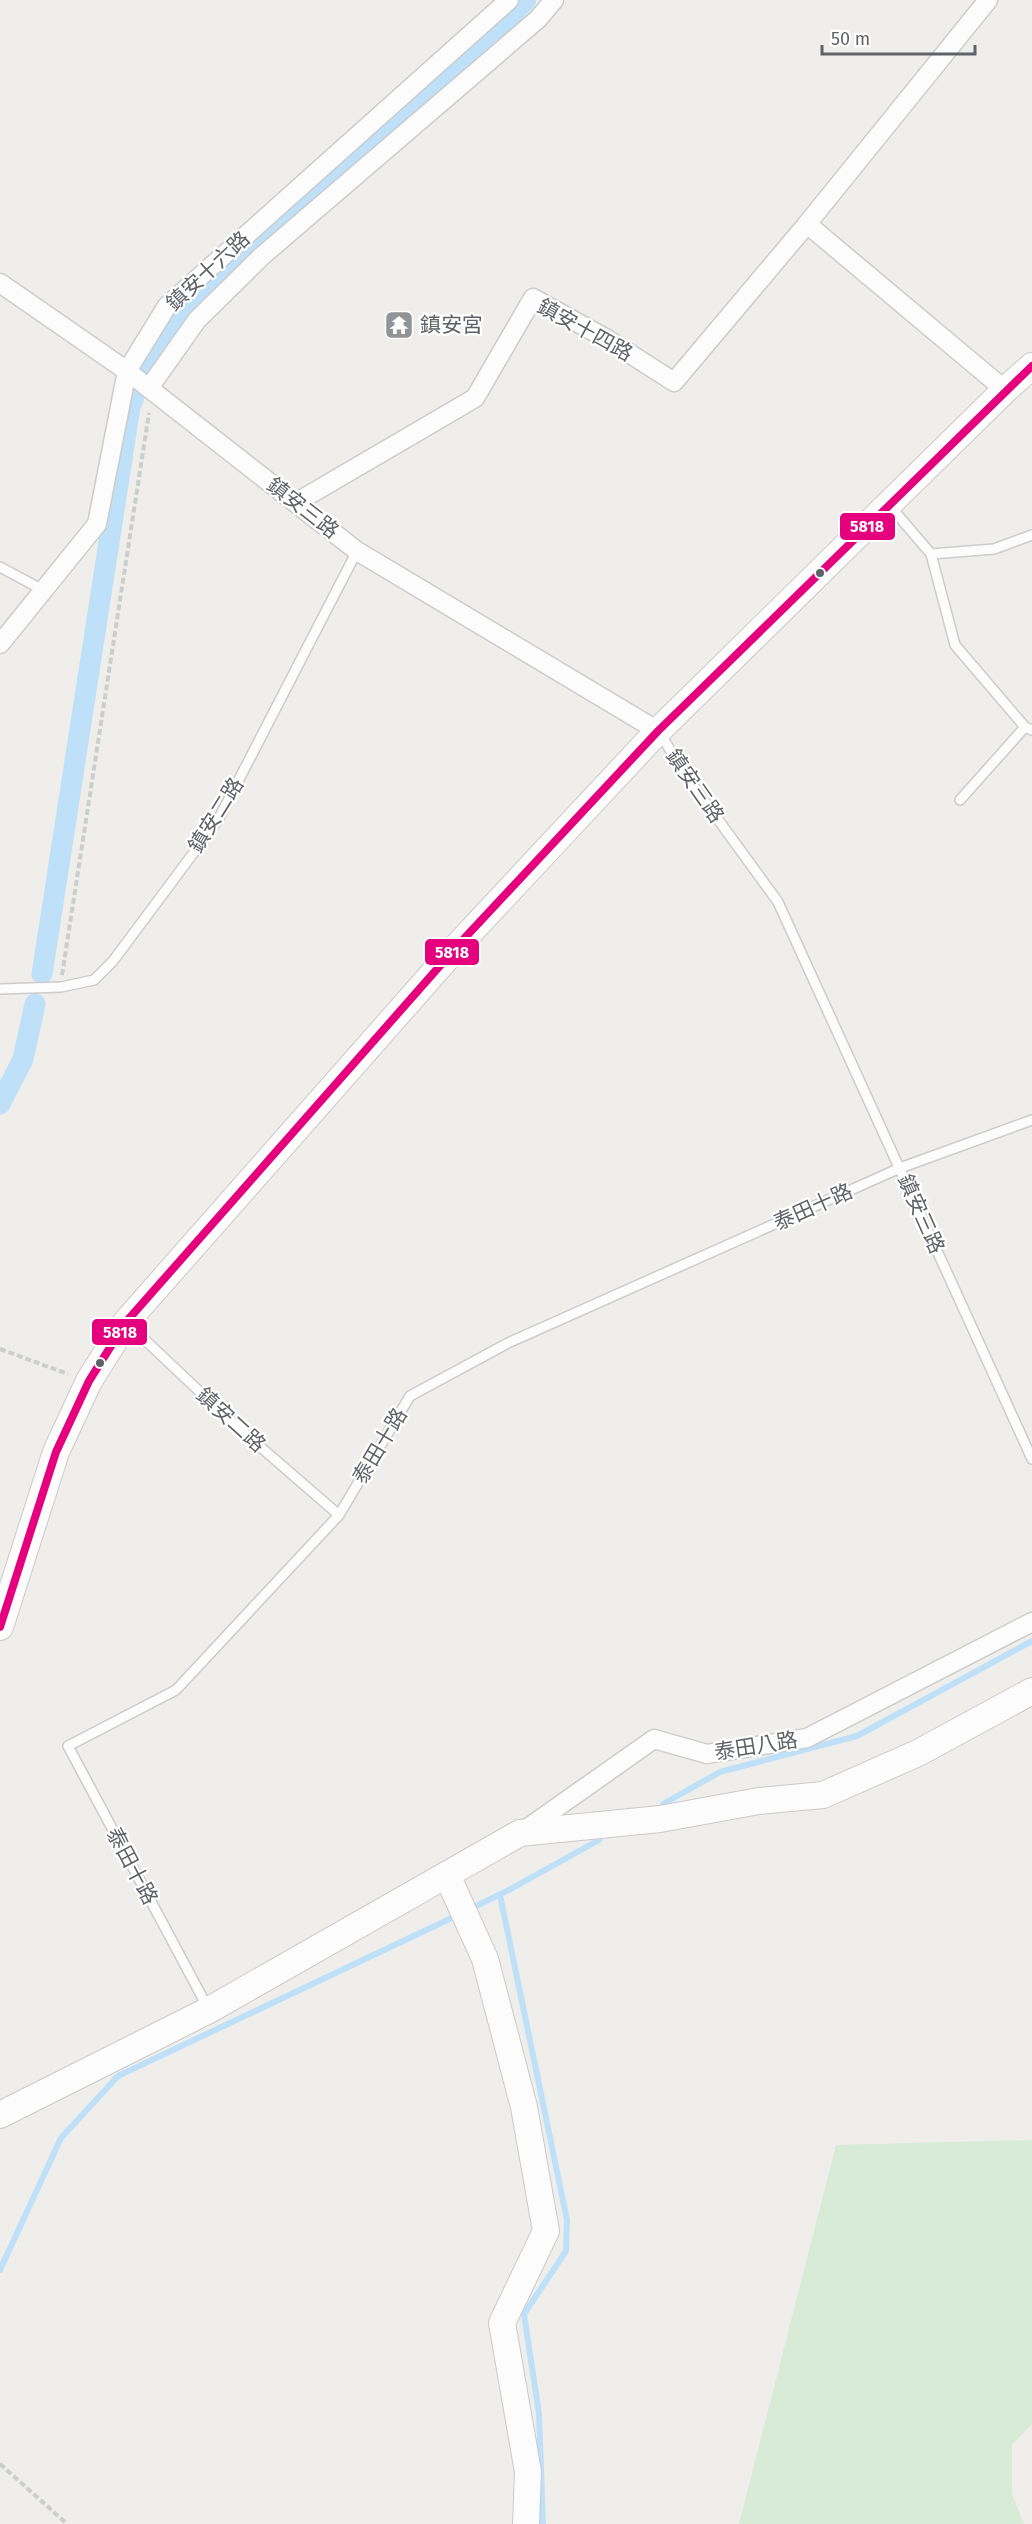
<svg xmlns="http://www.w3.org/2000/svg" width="1032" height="2524" font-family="'Fira Sans','Noto Sans TC',sans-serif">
<rect width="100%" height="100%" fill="#efeeea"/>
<polygon fill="#d8ebd6" points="1032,2140 1032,2424 1012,2445 1012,2494 1024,2524 739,2524 836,2145"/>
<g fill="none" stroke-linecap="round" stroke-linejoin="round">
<g stroke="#bfe0f9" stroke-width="6">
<polyline points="663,1804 720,1772 857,1736 1032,1641"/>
<polyline points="500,1895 567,2220 566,2251 524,2314 539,2414 543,2524"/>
<polyline points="470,1909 509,1890 599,1840"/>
<polyline points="0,2270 61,2138 118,2076 458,1915"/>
</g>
<g stroke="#bfe0f9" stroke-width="21">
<polyline points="142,377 167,329 203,288 478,48 526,0"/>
<polyline points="42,974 130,407 134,397"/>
<polyline points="0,1104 23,1059 35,1004"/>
</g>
<g stroke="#cbcccc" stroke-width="12">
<g id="lane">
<polyline points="890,506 931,554 955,645 1025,727 1032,730"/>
<polyline points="931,554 994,549 1032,535"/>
<polyline points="0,567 43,590"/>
<polyline points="660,733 682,770 778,902 1032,1459"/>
<polyline points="960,800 1025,727"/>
<polyline points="0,989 61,987 94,980 113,961 218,820 357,551"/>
<polyline points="128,1324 234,1424 339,1515"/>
<polyline points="209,2010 68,1746 176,1690 339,1515 410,1396 508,1343 900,1168 1032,1120"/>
</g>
</g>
<g stroke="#cbcccc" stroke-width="21">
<g id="street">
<polyline points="988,0 807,224 1005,390"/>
<polyline points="0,283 127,371 357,551 658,731"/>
<polyline points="149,388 197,320 262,256 538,19 554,0"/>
<polyline points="297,502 475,398 533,298 607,339 674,382 807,224"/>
<polyline points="0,644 97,524 127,371 167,306 509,0"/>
<polyline points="522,1832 654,1739 707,1754 807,1738 1032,1622"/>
</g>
</g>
<g stroke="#cacacb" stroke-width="28">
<g id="secondary">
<polyline points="0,1627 56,1452 89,1381 126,1322 460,943 658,731 1005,390 1032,366"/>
<polyline points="447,1875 485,1959 524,2107 546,2231 502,2323 528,2472 526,2524"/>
<polyline points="0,2115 209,2010 520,1833 660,1819 759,1801 823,1795 918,1753 1032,1691"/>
</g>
</g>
<g stroke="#cacfcc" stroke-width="4" stroke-dasharray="6 3" stroke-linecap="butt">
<polyline points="62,975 149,413"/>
<polyline points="0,1349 68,1374"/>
<polyline points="0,2464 67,2524"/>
</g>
<use href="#lane" stroke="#fdfcfc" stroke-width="9"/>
<use href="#street" stroke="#fdfcfc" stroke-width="18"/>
<use href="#secondary" stroke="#fdfcfc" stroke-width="26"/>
<g stroke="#fff" stroke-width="12">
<polyline id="bus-1" points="0,1627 56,1452 89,1381 126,1322 460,943 658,731 1032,366"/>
</g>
<use href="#bus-1" stroke="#e5007d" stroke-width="8"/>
</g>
<defs>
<g id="temple-square" transform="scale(1.5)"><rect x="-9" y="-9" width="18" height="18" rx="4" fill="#919496" stroke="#fff"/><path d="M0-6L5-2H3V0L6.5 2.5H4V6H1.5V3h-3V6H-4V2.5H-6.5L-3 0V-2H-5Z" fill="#fff"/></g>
</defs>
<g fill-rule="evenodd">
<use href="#temple-square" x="399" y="325"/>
</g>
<g fill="#5f6368" stroke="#fff" stroke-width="2">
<circle cx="820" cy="573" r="5"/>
<circle cx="100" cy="1363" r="5"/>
</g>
<g text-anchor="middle" stroke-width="4.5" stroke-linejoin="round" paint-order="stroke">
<g font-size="21" fill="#5f6368" stroke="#fff">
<text transform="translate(208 271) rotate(-43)" y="7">鎮安十六路</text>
<text transform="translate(585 330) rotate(29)" y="7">鎮安十四路</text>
<text transform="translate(303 508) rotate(38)" y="7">鎮安三路</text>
<text transform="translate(695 786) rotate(55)" y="7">鎮安三路</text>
<text transform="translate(216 815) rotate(-58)" y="7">鎮安二路</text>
<text transform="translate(813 1207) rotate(-24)" y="7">泰田十路</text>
<text transform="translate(921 1214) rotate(66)" y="7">鎮安三路</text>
<text transform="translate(231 1420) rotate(42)" y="7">鎮安二路</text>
<text transform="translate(380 1446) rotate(-59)" y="7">泰田十路</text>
<text transform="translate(756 1746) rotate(-9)" y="7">泰田八路</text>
<text transform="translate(132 1866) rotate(62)" y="7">泰田十路</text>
</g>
<g font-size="21" fill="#5f6368" stroke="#fff" text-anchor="start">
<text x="420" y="332">鎮安宮</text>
</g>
</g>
<g stroke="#fff" stroke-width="2">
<rect x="839" y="512" width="57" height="29" rx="6" fill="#e5007d"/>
<rect x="424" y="938" width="56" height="28" rx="6" fill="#e5007d"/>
<rect x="91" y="1318" width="57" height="28" rx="6" fill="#e5007d"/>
</g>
<g font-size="16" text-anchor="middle" font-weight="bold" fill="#fff">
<text x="867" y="532">5818</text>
<text x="452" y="958">5818</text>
<text x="120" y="1338">5818</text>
</g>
<path d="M822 45v9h153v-9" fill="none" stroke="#5f6368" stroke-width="3"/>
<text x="831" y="45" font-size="18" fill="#5f6368" stroke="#ffffff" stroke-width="4.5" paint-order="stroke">50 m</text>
</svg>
